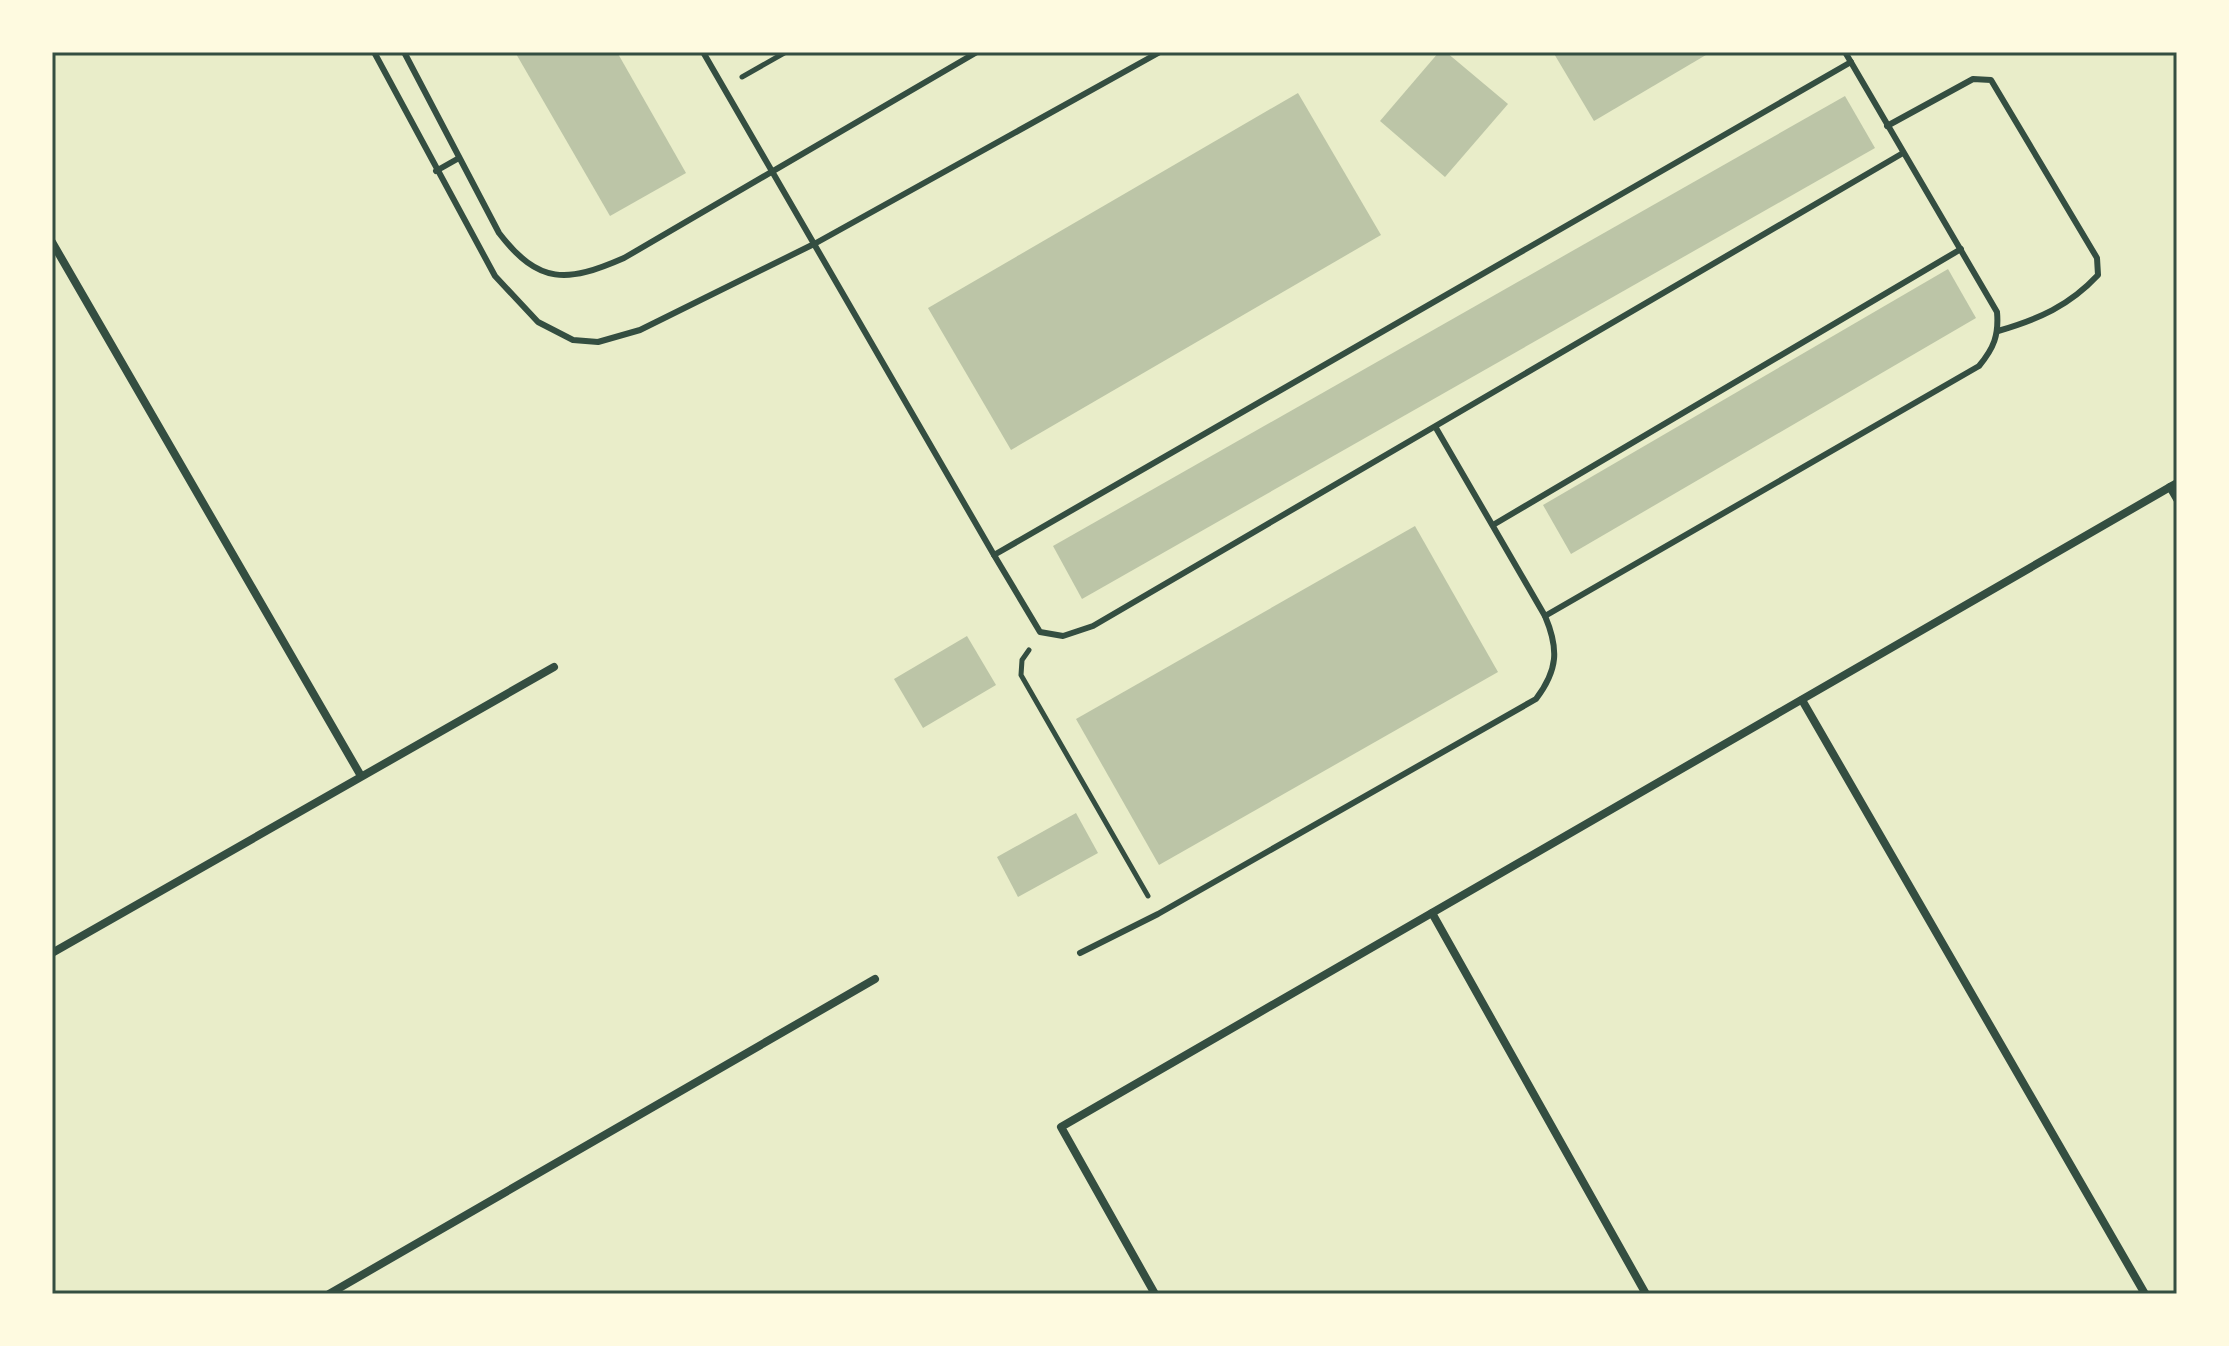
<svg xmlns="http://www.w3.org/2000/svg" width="2229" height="1346" font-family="Overpass,sans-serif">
<rect width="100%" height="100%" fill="#e9edc9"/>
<g fill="#bcc5a7">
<polygon points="515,52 617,52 686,173 610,216"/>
<polygon points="1439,52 1446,52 1508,104 1445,177 1380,121"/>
<polygon points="1553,52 1711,52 1594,121"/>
<polygon points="1298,93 1381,235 1011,450 928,308"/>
<polygon points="1845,96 1875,148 1082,599 1053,546"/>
<polygon points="1948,269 1976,318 1571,554 1543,505"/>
<polygon points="1415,526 1498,672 1159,865 1076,719"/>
<polygon points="967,636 996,685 923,728 894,679"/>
<polygon points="1076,813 1098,853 1018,897 997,857"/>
</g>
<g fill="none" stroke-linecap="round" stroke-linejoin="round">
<g stroke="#344e41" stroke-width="5">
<polyline points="742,77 786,52"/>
<polyline points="1029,650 1022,660 1021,675 1148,896"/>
</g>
<g stroke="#344e41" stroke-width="6">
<polyline points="374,52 495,276 538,322 573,340 598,342 640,330 816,243 1160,52"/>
<path d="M404 52 499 233C539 285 567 283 624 258L977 52"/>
<polyline points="703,52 994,555 1851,62"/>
<path d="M1887 126 1973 79 1991 80 2097 258 2098 275C2069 306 2039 319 1998 331"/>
<polyline points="436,171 459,158"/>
<polyline points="1493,525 1961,249"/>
<polyline points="994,555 1040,632 1063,636 1093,626 1903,153"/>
<path d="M1545 616 1979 366C1994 348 1999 335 1997 312L1845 52"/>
<path d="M1080 953 1158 914 1536 699C1558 670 1559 649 1545 616L1436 428"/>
</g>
<g stroke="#344e41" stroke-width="8">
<polyline points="52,242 361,776"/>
<polyline points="2170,487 2177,499"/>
<polyline points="1802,700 2145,1294"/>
<polyline points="1432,913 1646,1294"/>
<polyline points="52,953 554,667"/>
<polyline points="329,1294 875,979"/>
<polyline points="1155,1294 1061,1127 2177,483"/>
</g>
</g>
<rect width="2229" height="1346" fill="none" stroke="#fefae0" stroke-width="108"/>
<rect x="54" y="54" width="2121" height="1238" fill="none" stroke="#344e41" stroke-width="3"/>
</svg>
